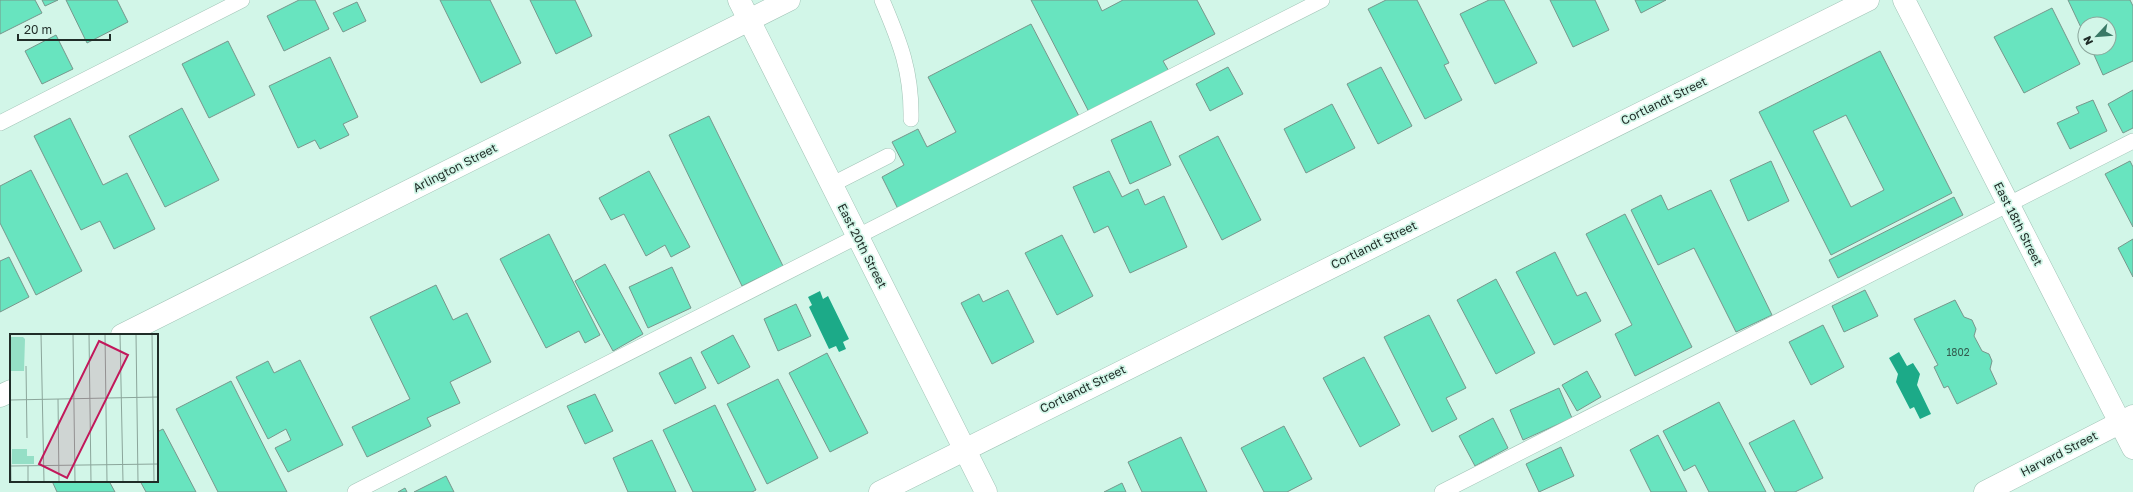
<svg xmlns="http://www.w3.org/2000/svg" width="2133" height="492" font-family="'Golos Text',sans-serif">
<rect width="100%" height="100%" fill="#d2f6e8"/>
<g fill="#1caa88">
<polygon points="820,291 823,299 828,296 849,339 843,342 846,349 839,352 836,346 829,349 809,307 812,305 808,297"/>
<polygon points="1899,352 1907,366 1913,363 1920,374 1917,385 1931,414 1920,419 1914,407 1910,409 1896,382 1898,374 1889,358"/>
</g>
<g fill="#68e4bf" stroke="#77978c" fill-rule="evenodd">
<polygon points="0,0 35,0 42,13 0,34"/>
<polygon points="42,0 58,0 45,6"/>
<polygon points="66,0 117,0 128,22 87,43"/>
<polygon points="299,0 315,0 329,29 284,51 267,16"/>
<polygon points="440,0 490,0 521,63 481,83"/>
<polygon points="530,0 575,0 592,36 556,54"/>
<polygon points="1031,0 1097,0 1102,11 1123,0 1197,0 1215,34 1163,61 1170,73 1090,114"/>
<polygon points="1386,0 1417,0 1449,63 1444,65 1462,100 1425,119 1368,9"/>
<polygon points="1489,0 1504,0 1537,63 1495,84 1460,14"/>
<polygon points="1550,0 1595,0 1609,30 1573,47"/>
<polygon points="1635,0 1666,0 1641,13"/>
<polygon points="2068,0 2130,0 2133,6 2133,61 2103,75 2091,48 2109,48 2109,24 2085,24 2085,36"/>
<polygon points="357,2 366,21 343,32 333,13"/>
<polygon points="2052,8 2080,64 2024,93 1994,37"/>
<polygon points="1031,24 1081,120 900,213 882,177 904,165 892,142 918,129 927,147 956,132 928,77"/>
<polygon points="56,35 73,69 42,84 25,51"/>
<polygon points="228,41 255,95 209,118 182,64"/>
<path d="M1880 51 1952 193 1831 255 1759 112ZM1846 115 1884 190 1851 207 1813 131Z"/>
<polygon points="330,57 358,117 343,124 349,135 320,149 315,140 298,148 269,86"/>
<polygon points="1228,67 1243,94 1210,111 1196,84"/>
<polygon points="1381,67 1412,126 1378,144 1347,84"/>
<polygon points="2133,90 2133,128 2123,133 2108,104"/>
<polygon points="2093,100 2107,131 2070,149 2057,123 2079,113 2076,107"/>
<polygon points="1332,104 1355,148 1306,173 1284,129"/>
<polygon points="182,108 219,180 165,207 129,136"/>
<polygon points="709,116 783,266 742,286 669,135"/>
<polygon points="70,118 103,185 127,173 155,229 114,249 100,221 81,230 34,136"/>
<polygon points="1151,121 1171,165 1130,184 1111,140"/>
<polygon points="1218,136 1261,220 1222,240 1179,156"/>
<polygon points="1771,161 1789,201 1748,221 1730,180"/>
<polygon points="2130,161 2133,167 2133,227 2105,174"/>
<polygon points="31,170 82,271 36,295 0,223 0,186"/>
<polygon points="649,171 690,247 671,257 665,245 646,256 624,214 611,220 599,198"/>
<polygon points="1109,171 1122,197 1138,189 1145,205 1164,196 1187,247 1130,273 1108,226 1094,233 1073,187"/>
<polygon points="1711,190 1772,315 1736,332 1694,248 1658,265 1631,210 1661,195 1668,210"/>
<polygon points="1954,197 1963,215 1838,278 1829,260"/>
<polygon points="1625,214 1692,347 1635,376 1615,334 1632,325 1586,234"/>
<polygon points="549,234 600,335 585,343 579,331 546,348 500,259"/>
<polygon points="1062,235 1093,296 1057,315 1025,253"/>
<polygon points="2133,239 2133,277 2118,248"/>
<polygon points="1555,252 1577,296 1586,292 1601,321 1554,345 1516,272"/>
<polygon points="9,257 29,297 0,312 0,261"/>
<polygon points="605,264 643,334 613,351 575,281"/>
<polygon points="672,267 691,308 648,328 629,287"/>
<polygon points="1496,279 1535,353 1496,374 1457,300"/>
<polygon points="436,285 453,320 467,313 491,362 450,382 460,403 427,418 431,426 367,457 352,427 410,399 370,317"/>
<polygon points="1008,290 1034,342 992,364 961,303 979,294 983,302"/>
<polygon points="1865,290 1878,316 1844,332 1832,306"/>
<polygon points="1955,300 1964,317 1972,320 1976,329 1974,336 1982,351 1989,354 1992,361 1990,369 1997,384 1957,404 1948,386 1944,388 1934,367 1938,365 1914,319"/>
<polygon points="796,304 811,336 778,351 764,319"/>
<polygon points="1429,315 1466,388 1446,398 1457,419 1432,432 1384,337"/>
<polygon points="1823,325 1844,367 1811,385 1789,342"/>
<polygon points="733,335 750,367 718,384 701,352"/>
<polygon points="827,353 868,433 830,452 789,373"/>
<polygon points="691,357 706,388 675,404 659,373"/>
<polygon points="1364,357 1400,425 1360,447 1323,378"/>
<polygon points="300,360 343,445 288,472 275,448 291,440 286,429 268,439 236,377 268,361 274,373"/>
<polygon points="1587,371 1601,397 1577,411 1562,385"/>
<polygon points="778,379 818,458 767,484 727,404"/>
<polygon points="231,381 287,492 218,492 176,409"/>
<polygon points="1559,388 1572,418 1523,440 1510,410"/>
<polygon points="595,394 613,431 585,444 567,406"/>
<polygon points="1719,402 1766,492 1709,492 1695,465 1684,471 1663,431"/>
<polygon points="715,405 756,490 752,492 693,492 663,430"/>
<polygon points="1493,418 1508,448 1475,466 1459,436"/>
<polygon points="1794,420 1823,478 1795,492 1775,492 1749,443"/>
<polygon points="1284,426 1312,479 1287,492 1264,492 1241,448"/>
<polygon points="163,429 196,492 146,492 140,481 157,481 157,432"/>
<polygon points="1658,435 1687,492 1651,492 1630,450"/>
<polygon points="1181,437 1207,492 1142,492 1128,462"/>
<polygon points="652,440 676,492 628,492 613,458"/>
<polygon points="1561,447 1574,476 1539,492 1526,464"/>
<polygon points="446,476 454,492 414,492"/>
<polygon points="52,481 109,481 115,492 57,492"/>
<polygon points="1122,483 1126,492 1104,492"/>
<polygon points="405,488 407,492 398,492"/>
</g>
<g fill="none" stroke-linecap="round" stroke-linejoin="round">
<g stroke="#a2c4b7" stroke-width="16">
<g id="service">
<path d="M882 0C900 42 912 72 911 119"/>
<polyline points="0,123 242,0"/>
<polyline points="831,185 888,156"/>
<polyline points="355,492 1322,0"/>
<polyline points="1442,492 2133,141"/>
</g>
</g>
<g stroke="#a2c4b7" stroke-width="23">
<g id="minor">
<polyline points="1904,0 2133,448"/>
<polyline points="122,335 789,0"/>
<polyline points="0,396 11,391"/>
<polyline points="880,492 1868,0"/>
<polyline points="1985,492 2133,416"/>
</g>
</g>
<g stroke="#a2c4b7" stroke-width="23">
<polyline id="secondary" points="739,0 986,492"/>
</g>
<use href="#service" stroke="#fff" stroke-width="15"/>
<use href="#minor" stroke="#fff" stroke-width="22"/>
<use href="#secondary" stroke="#fff" stroke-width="22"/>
</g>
<g text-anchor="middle" stroke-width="3.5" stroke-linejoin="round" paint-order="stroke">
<g font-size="10" fill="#325b4e">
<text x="1958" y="356">1802</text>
</g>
<g font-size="12" fill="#202d28" stroke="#d2f6e8">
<text transform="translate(1664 101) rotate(-26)" y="4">Cortlandt Street</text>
<text transform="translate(455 168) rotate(-27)" y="4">Arlington Street</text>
<text transform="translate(2018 224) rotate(63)" y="4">East 18th Street</text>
<text transform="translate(1374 245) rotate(-26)" y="4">Cortlandt Street</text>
<text transform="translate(862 246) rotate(63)" y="4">East 20th Street</text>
<text transform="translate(1083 389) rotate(-26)" y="4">Cortlandt Street</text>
<text transform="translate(2059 454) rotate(-27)" y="4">Harvard Street</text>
</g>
</g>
<g transform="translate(10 334)">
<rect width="148" height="148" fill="#d2f6e8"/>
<path d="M0 3H13L15 5 14 37H0ZM2 115H17V122H24V130H2Z" fill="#95dfc6"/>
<path fill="none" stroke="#8ba69b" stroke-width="1" d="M31 0 34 148M63 0 65 148M79 0 81 148M95 0 97 148M110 0 113 148M126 0 128 148M142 0 144 148M16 32 17 104M48 65 49 148M0 66 148 63M0 82 1 148M1 132 148 130M18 132V148"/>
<path fill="#c2185b" fill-opacity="0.15" stroke="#c2185b" stroke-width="2" d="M89 7 118 21 57 144 29 130Z"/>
<rect width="148" height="148" fill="none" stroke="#202d28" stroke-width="2"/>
</g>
<g transform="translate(2097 36) rotate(244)"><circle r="19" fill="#d2f6e8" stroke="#8ba69b"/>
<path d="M0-3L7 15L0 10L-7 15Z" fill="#3a7966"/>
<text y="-6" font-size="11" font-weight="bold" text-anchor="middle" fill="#202d28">N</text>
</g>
<path d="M18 34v6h92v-6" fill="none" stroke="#202d28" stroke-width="2"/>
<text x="24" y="34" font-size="12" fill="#202d28" stroke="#d2f6e8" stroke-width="3" paint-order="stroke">20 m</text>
</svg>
